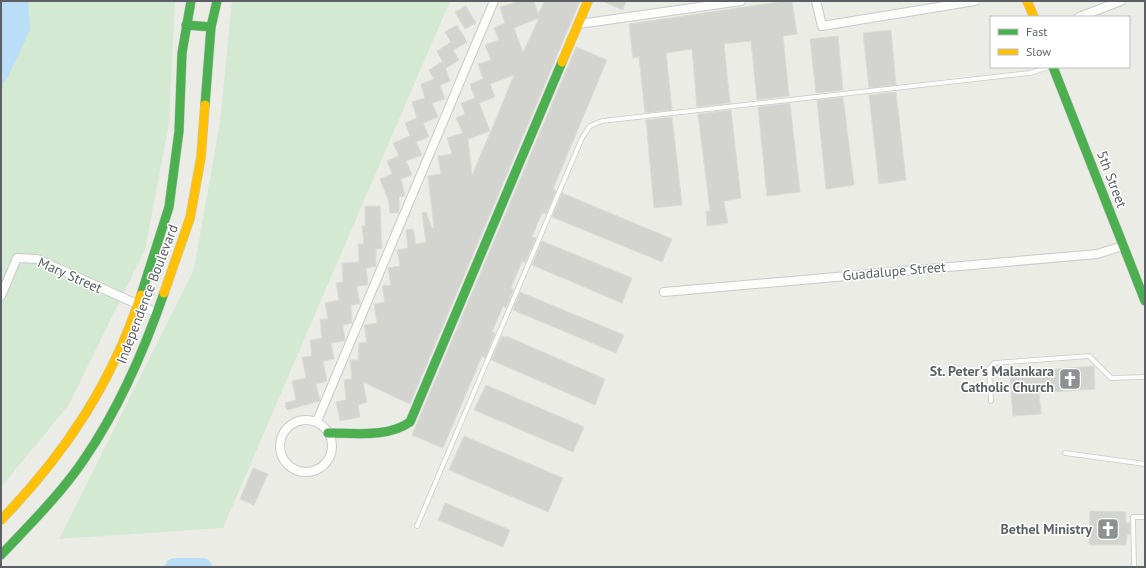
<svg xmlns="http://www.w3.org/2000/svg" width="1146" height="568" font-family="'PT Sans',sans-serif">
<rect width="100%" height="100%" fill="#ecece7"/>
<g fill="#d4e9d2">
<polygon points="1,1 175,1 169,123 145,250 68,406 1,487"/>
<polygon points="232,1 450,1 223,528 59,539 194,269 220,122"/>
</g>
<polygon fill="#baddf8" points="1,1 28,1 30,30 7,79 1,86"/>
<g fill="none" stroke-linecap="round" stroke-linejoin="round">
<polyline stroke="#baddf8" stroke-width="18" points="174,567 203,567"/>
</g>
<g fill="#d3d3d0" stroke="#dcdbd6" fill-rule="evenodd">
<path d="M520 1H534L538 14 545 1H580L410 404 363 382 367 402 358 405 360 417 340 421 336 402 346 400 344 380 352 379 350 360H358L359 343 367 342 364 325 377 323 374 304 385 302 382 286 391 285 388 268 400 266 397 250 408 248 406 230 413 229 416 244 426 242 422 213 426 212 432 228H434L428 176 441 174 438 156 452 154 447 138 463 133 456 118 465 114 461 103 475 98 470 84 483 79 478 64 491 60 485 45 499 40 494 28 505 23 500 7ZM539 18 523 53 514 28ZM514 75 491 131 472 175 468 139 490 131 479 103 495 97 490 84Z"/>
<polygon points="602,1 626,1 623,10"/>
<polygon points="785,1 792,1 797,34 783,36 789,96 757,100 751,41 724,44 730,103 697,107 692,49 666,53 672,110 645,113 639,57 633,58 629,24"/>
<polygon points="466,6 476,23 465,29 455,12"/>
<polygon points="457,25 467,42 453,50 459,60 446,68 437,51 451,42 445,32"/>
<polygon points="891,30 896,85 869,88 863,33"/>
<polygon points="838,36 843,90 816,93 810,39"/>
<polygon points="576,47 607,60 553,189 556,191 546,214 542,213 532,237 536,238 525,263 522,261 511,288 514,289 506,308 503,306 492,332 495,333 485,358 482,356 443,448 412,435"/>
<polygon points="443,61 450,81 440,85 445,99 432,103 438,117 423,123 429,137 416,142 422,155 406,161 412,175 401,179 405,196 399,197 399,213 390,213 388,199 380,179 392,174 387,161 399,156 393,143 410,136 405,123 417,118 412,102 425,98 421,84 434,79 429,70"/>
<polygon points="896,92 906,180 879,184 869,95"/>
<polygon points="843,97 854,185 826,189 817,100"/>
<polygon points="790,103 800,192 767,196 758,107"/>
<polygon points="731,110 741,198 724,201 728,223 707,226 706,211 710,211 698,114"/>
<polygon points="672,117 682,205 654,208 646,120"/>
<polygon points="562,193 672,239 662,262 552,217"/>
<polygon points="365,206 380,206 382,248 376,249 376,266 366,268 368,285 357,286 360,304 351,305 352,323 343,325 345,341 331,343 334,359 323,361 327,381 316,384 320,401 287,410 285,403 296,400 292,381 306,378 302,357 312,356 310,340 322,338 320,319 328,319 325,303 339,300 336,283 343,282 342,263 359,262 358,244 364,244 362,226 365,226"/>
<polygon points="542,241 632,278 622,303 532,265"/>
<polygon points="520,292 624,335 616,353 513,310"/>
<polygon points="502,336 506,338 506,336 605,379 595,405 491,360"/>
<polygon points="1094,366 1095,389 1039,393 1041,414 1013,416 1010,377 1044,375 1044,370"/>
<polygon points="486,385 584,427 573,452 474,410"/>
<polygon points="464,436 563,478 548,512 449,470"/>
<polygon points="253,468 268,474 254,505 240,499"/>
<polygon points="445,503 510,530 503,547 438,520"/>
<polygon points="1090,511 1126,512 1126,523 1130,523 1130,535 1127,535 1126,545 1089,545"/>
</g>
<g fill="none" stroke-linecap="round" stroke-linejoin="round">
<g stroke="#c9cac9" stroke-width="5.5">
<g id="lane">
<polyline points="991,401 989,369 994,363 1089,356 1111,378 1145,377"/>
<polyline points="1065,453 1145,464"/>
<polyline points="417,526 582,138 590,126 602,121 1030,73 1049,67"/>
<polyline points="1134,567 1133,517 1145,517"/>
</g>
</g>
<g stroke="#c9cac9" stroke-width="10">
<g id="street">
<polyline points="816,1 822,26 975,1"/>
<polyline points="1079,17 1121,1"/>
<polyline points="579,24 741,1"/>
<polyline points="664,292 1097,254 1123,246"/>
<polyline points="1,296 17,258 37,259 157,313"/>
<circle cx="306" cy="446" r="26"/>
<polyline points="317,421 494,1"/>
</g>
</g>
<g stroke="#c8c9c7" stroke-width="10">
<g id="fast">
<polyline points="186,25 211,27"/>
<polyline points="1053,67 1145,301"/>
<polyline points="205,105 211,27 217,1"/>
<polyline points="141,295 169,207 179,131 182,53 191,1"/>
<path d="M328 433C355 433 387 438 410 422L562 62"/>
<path d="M1 555C30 524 61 494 85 458 119 408 144 351 164 293"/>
</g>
</g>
<g stroke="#c8c9c7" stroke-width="10">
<g id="slow">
<polyline points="1027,1 1034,17"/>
<polyline points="562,62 588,1"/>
<polyline points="164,293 190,218 201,157 205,105"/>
<path d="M1 520C65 454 112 383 141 295"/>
</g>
</g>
<use href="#lane" stroke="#fcfcfb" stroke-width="4"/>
<use href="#street" stroke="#fcfcfb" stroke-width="8"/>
<use href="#fast" stroke="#4caf50" stroke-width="9"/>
<use href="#slow" stroke="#ffc107" stroke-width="9"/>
</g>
<defs>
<g id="church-square" transform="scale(1.15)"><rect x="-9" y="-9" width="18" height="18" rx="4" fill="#8e9192" stroke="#fff"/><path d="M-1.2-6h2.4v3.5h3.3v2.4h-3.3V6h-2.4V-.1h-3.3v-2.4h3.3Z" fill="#fff"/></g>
</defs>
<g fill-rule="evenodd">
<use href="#church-square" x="1070" y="379"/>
<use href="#church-square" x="1108" y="529"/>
</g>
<g text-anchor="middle" stroke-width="3" stroke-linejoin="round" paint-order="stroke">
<g font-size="14" fill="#5c6065" stroke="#fff">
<text transform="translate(1112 179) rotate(69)" y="5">5th Street</text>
<text transform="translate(894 271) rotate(-5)" y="5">Guadalupe Street</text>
<text transform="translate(70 275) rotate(24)" y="5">Mary Street</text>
<text transform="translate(147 294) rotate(-69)" y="5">Independence Boulevard</text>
</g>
<g font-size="14" font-weight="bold" fill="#5c6065" stroke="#fff" text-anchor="end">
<text x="1054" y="376">St. Peter's Malankara<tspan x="1054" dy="16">Catholic Church</tspan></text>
<text x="1092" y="534">Bethel Ministry</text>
</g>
</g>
<rect width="1146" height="568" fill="none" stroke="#5c6065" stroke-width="4"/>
<rect x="990" y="16" width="140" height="52" fill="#ffffff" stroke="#bebfc1"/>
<rect x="998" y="29" width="20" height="6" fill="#4caf50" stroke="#bebfc1"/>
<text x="1026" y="36" font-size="12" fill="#5c6065">Fast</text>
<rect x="998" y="49" width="20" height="6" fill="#ffc107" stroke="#bebfc1"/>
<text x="1026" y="56" font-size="12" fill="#5c6065">Slow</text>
</svg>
